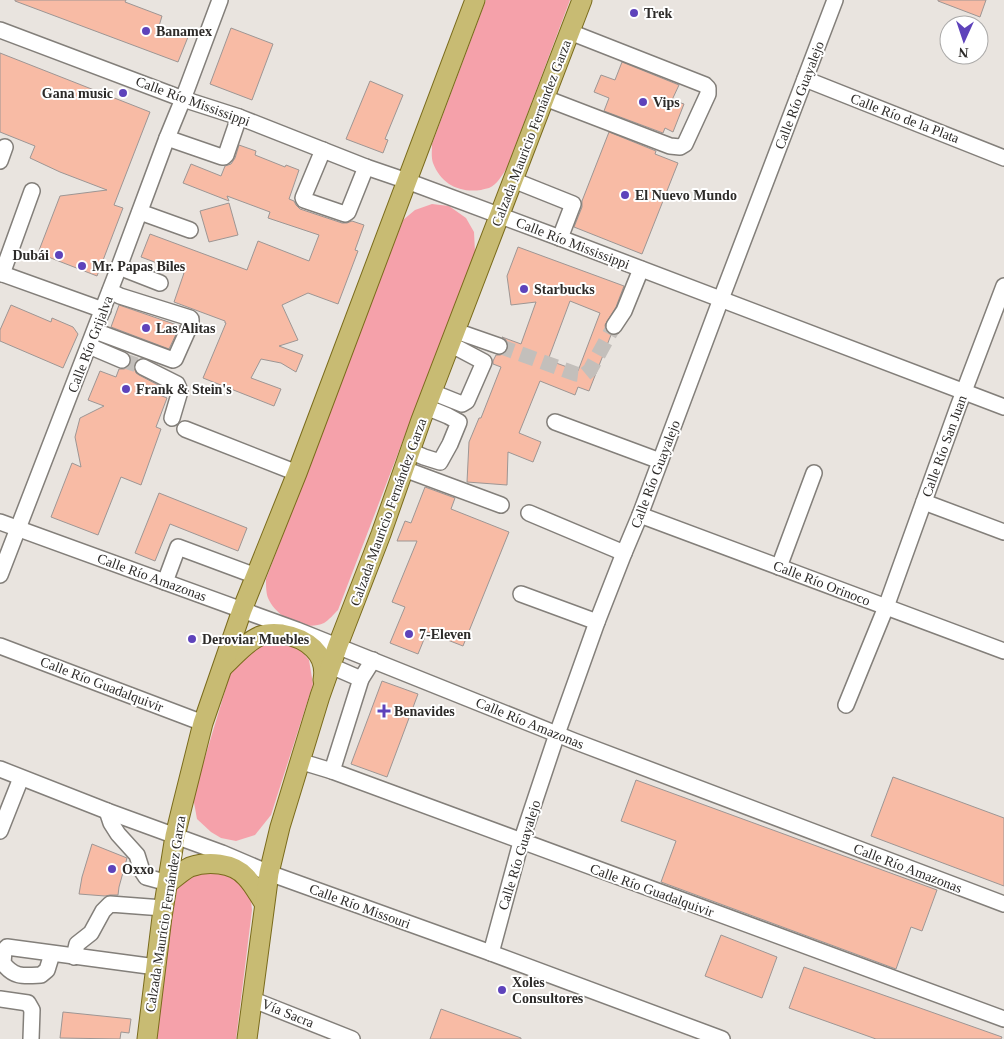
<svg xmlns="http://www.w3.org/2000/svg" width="1004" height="1039" font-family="Georgia,serif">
<rect width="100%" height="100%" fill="#e9e4df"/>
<g fill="#f5a1aa">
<path d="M486 0H570L507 168C502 175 497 185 489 188 486 189 483 189 481 190 459 193 441 184 433 163 431 157 432 150 432 144Z"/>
<path d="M432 204 449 206 466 218 474 232 475 252 338 610C334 614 329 620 324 623 304 632 276 617 268 598 266 593 266 585 266 579L403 220 415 210Z"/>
<polygon points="281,639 299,648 309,660 313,684 271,815 255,835 236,841 221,838 211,832 197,819 193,797 235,658 246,647"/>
<polygon points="225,868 250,891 252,910 236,1039 155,1039 175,891 188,873"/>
</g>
<g fill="#f8bba5" stroke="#9d9694" fill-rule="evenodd">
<polygon points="15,0 126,0 125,2 162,16 159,26 188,37 178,62 15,1"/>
<polygon points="938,0 986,0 980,17 938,1"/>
<polygon points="231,28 273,44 252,100 210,84"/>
<polygon points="0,53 150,112 114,205 123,208 97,276 38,253 60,196 107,190 60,172 30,158 35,146 0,132"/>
<polygon points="622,62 679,85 672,100 684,104 673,132 665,128 663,133 604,111 609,98 594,92 601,75 615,80"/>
<polygon points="370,81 403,95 385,139 388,140 383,153 346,139"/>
<polygon points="609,132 656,151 655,154 678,163 642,254 574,227 582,207 582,201"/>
<polygon points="239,145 256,151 255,155 285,167 286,165 299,170 289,199 294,201 296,205 300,209 342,223 347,223 352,221 364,225 355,250 358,251 338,304 308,293 282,305 298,340 279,346 303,355 296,372 281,363 261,359 251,378 281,389 274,406 203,378 226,323 225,323 225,321 174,302 184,273 141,257 150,234 247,270 258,241 309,261 319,235 268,218 270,212 227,196 229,201 183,183 191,164 221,176 225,166 231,164 235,158"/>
<polygon points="229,203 238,235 209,242 200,211"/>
<path d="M518 247 624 286 616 307 605 325 606 331 611 335 589 391 578 387 575 395 540 381 519 433 541 442 533 462 508 452 507 485 467 482 469 442 479 418H481L501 367 493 364V361L496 355H500L505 353 508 349V344L506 340 502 337 521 344 536 302 511 305 507 276ZM570 301 600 313 578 371 548 360Z"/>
<polygon points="11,305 51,322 52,318 73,327 78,334 63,368 0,341 0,330"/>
<polygon points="119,305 180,326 169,349 111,327"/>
<polygon points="131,359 136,361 134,367 136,373 139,375 160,386 157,394 167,398 156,427 161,429 141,485 121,477 98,535 51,517 72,463 81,467 75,437 80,418 104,406 88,400 100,371 116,377 119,369 124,369 128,367 130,364"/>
<polygon points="425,487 455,498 451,509 509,532 463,646 427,632 418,654 390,643 405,607 392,602 417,541 397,541 405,521 411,523"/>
<polygon points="159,493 247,528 238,551 170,524 155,561 135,553"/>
<polygon points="382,681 418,694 387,777 351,764"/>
<polygon points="893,777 1004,818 1004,886 871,836"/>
<polygon points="636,780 937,890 922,931 911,927 896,969 661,882 676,841 621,821"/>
<polygon points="92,844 127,858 119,887 118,895 110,895 105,896 79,894 82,877"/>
<polygon points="721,935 777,957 762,998 705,976"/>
<polygon points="804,967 1002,1037 1001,1039 876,1039 789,1008"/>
<polygon points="441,1009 521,1038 521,1039 430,1039"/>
<polygon points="63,1012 131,1019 129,1033 121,1032 120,1039 60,1038"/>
</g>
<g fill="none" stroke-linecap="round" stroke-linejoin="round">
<g stroke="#c3bfbb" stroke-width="15" stroke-dasharray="15 8" stroke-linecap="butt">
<polyline points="499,346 576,374 584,375 590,370 614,326"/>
<polyline points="122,360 143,367"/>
</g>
<g stroke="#837f7a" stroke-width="18">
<g id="minor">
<polyline points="0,30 183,99 239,117 366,167 407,181 560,238 1004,407"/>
<polyline points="805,79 1004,158"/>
<polyline points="545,98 670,146 680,147 685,144 708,94 708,88 705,85 570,32"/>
<polyline points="167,138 222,157 224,157 226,155 239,117"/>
<polyline points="323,150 303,198 304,200 345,214 348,212 366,167"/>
<polyline points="0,161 5,147"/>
<polyline points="513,180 573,204 560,238"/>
<polyline points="140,212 190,230"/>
<polyline points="119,267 160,283"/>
<polyline points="0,273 103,310"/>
<polyline points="2,274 32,191"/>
<polyline points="614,326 624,311 641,269"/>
<polyline points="95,331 173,360 175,359 191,323 191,319 190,318 120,296 110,291"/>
<polyline points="456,331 499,346"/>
<polyline points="89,346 122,360"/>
<polyline points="143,367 177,384 180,391 172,418"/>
<polyline points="432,392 462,404 467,401 484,362 450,344"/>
<polyline points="555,422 660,461"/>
<polyline points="185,429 297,473"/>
<polyline points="410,451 424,457 440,462 450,444 459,422 448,416 426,407"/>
<polyline points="404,469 501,505"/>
<polyline points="924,502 1004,532"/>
<polyline points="529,513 624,553"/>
<polyline points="640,515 1004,651"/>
<polyline points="0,522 297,630 574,741 1004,904"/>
<polyline points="779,567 814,473"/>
<polyline points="0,575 119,267 167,138 183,99 220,0"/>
<polyline points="165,582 178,547 256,576"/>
<polyline points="521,594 597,622"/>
<polyline points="0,646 203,723"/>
<polyline points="331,666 361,679"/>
<polyline points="846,705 886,607 958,407 1004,286"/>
<polyline points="299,761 332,771 1004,1019"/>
<polyline points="0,769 107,811 222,853 269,873 491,953 722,1039"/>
<polyline points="332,771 361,679 373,660"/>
<polyline points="107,811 111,823 118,834 137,855 142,871 146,877 168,883"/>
<polyline points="0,831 21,778"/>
<polyline points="491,953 521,842 557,734 597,622 624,553 640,515 721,299 835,0"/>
<path d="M52 954 47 970 41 975C24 976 14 978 3 963L4 951 7 947 156 967"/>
<polyline points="74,957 77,944 91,933 103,911 110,904 163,908"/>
<polyline points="0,999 28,1003 32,1010 31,1039"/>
<polyline points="251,999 352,1039"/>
</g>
</g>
<g stroke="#7a6b1c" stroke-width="21">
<g id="major">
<path d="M224 666C235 656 246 642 260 636 267 633 275 633 282 634 306 638 328 653 323 680"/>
<path d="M168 883C175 878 182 871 190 867 207 861 233 862 246 877 253 884 258 894 264 903"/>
<polyline points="147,1039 162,917 175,836 182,807 203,723 242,610 297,473 475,0"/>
<polyline points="247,1039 269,873 280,827 320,696 338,645 381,534 421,420 582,0"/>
</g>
</g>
<use href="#minor" stroke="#fff" stroke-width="15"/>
<use href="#major" stroke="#c8bb73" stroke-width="19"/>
</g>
<g fill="#5e43bb" stroke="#fff" stroke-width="2">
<circle cx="634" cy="13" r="5"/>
<circle cx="146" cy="31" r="5"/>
<circle cx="123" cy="93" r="5"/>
<circle cx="643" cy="102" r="5"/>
<circle cx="625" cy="195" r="5"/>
<circle cx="59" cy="255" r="5"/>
<circle cx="82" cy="266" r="5"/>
<circle cx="524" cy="289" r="5"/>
<circle cx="146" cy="328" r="5"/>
<circle cx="126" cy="389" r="5"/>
<circle cx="409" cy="634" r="5"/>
<circle cx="192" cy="639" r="5"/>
<path d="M381.5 703.5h5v5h5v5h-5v5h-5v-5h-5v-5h5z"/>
<circle cx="112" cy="869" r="5"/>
<circle cx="502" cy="990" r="5"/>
</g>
<g text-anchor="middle" stroke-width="4" stroke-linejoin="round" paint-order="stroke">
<g font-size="14" font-weight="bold" fill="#2d2b29" stroke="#fff" text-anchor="start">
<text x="644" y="18">Trek</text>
<text x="156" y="36">Banamex</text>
<text x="113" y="98" text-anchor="end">Gana music</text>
<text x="653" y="107">Vips</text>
<text x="635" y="200">El Nuevo Mundo</text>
<text x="49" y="260" text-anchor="end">Dubái</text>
<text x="92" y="271">Mr. Papas Biles</text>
<text x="534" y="294">Starbucks</text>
<text x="156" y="333">Las Alitas</text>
<text x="136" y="394">Frank &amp; Stein's</text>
<text x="419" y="639">7-Eleven</text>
<text x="202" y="644">Deroviar Muebles</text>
<text x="394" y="716">Benavides</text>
<text x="122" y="874">Oxxo</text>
<text x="512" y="987">Xoles<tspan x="512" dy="16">Consultores</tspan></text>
</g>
<g font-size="14" fill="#2d2b29" stroke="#fff">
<text transform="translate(799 95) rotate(-69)" y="5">Calle Río Guayalejo</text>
<text transform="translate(193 101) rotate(20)" y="5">Calle Río Mississippi</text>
<text transform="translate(905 118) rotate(21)" y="5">Calle Río de la Plata</text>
<text transform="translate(531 133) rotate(-69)" y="5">Calzada Mauricio Fernández Garza</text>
<text transform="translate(573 243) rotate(21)" y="5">Calle Río Mississippi</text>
<text transform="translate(90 344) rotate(-69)" y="5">Calle Río Grijalva</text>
<text transform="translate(944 446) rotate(-70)" y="5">Calle Río San Juan</text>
<text transform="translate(655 474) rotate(-69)" y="5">Calle Río Guayalejo</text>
<text transform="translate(388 512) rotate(-70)" y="5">Calzada Mauricio Fernández Garza</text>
<text transform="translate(152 577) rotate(20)" y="5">Calle Río Amazonas</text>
<text transform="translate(822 583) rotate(21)" y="5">Calle Río Orinoco</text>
<text transform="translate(102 684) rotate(21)" y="5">Calle Río Guadalquivir</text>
<text transform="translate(530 723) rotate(22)" y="5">Calle Río Amazonas</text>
<text transform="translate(519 855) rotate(-73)" y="5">Calle Río Guayalejo</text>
<text transform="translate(908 868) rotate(21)" y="5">Calle Río Amazonas</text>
<text transform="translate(652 890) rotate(20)" y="5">Calle Río Guadalquivir</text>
<text transform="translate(360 906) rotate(20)" y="5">Calle Río Missouri</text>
<text transform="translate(165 914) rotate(-81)" y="5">Calzada Mauricio Fernández Garza</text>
<text transform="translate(288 1013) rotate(22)" y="5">Vía Sacra</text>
</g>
</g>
<g transform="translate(964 40) rotate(183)"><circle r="24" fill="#ffffff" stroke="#abaaa9"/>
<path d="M0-4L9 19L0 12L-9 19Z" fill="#5e43bb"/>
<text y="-8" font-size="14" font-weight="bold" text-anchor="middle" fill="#2d2b29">N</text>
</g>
</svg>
